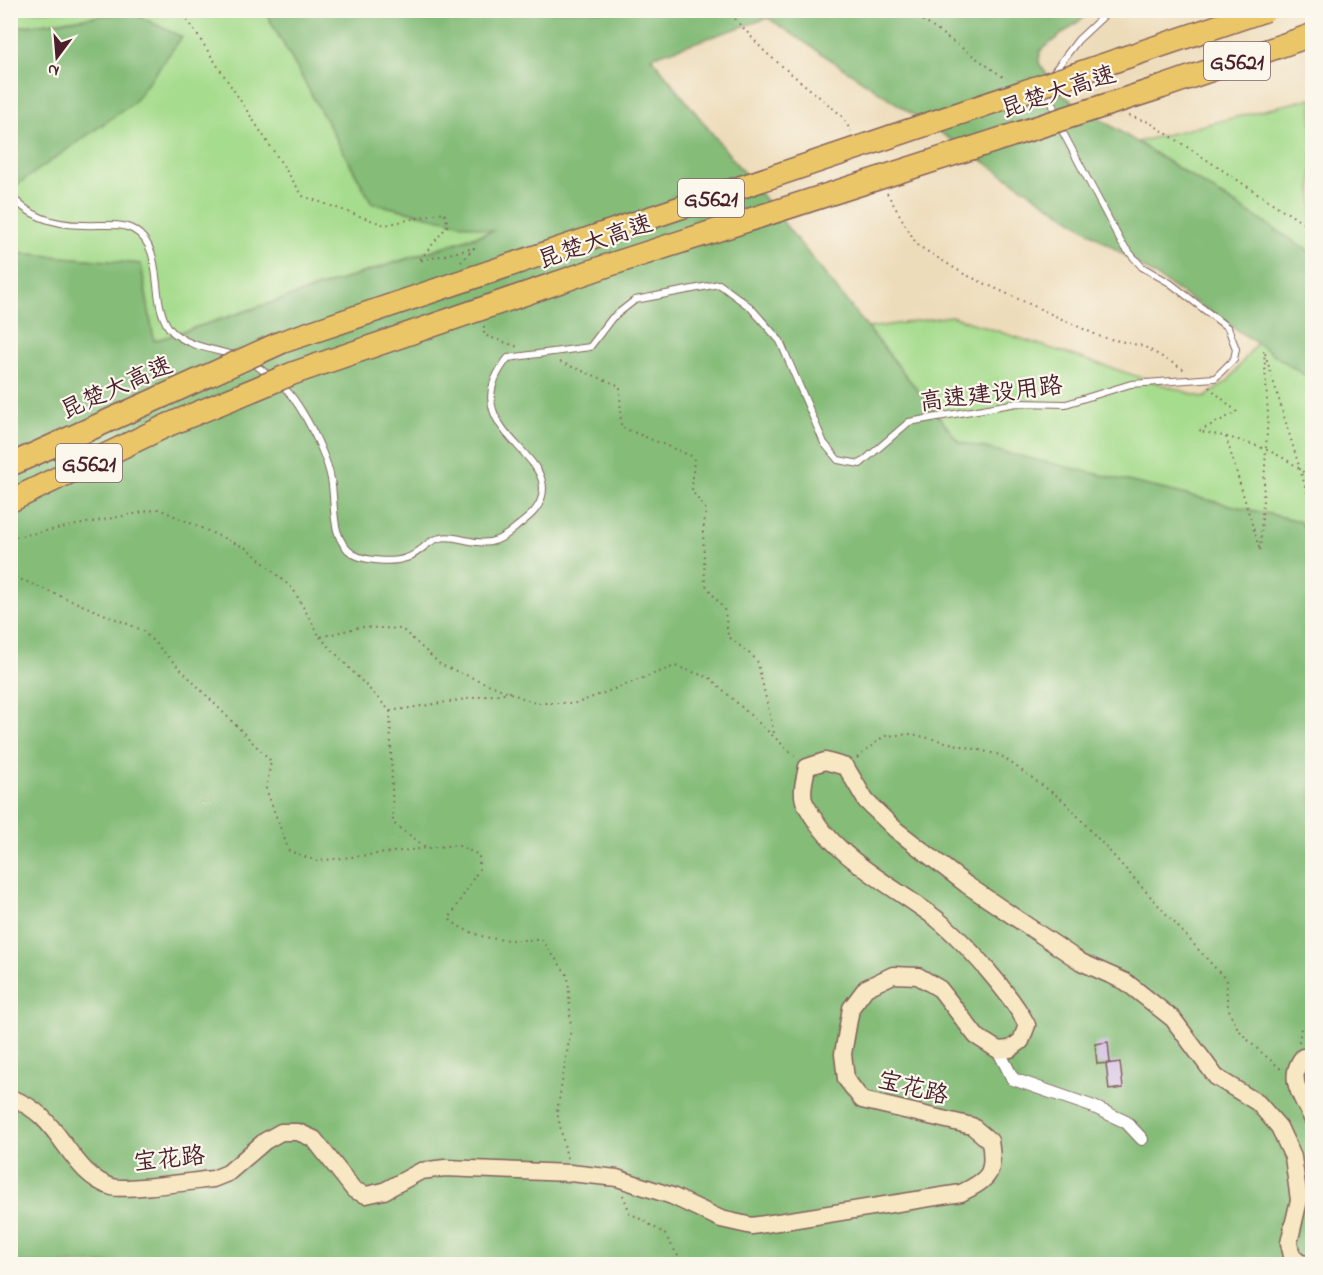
<svg xmlns="http://www.w3.org/2000/svg" width="1323" height="1275" font-family="'Indie Flower','LXGW WenKai TC',sans-serif">
<rect width="100%" height="100%" fill="#fbf7ec"/>
<filter id="ink" filterUnits="userSpaceOnUse"><feTurbulence type="fractalNoise" baseFrequency=".0167" numOctaves="2"/><feDisplacementMap in="SourceGraphic" scale="12" xChannelSelector="R" yChannelSelector="G"/><feConvolveMatrix kernelMatrix="1 2 1 2 8 2 1 2 1" color-interpolation-filters="sRGB"/></filter>
<filter id="wash" filterUnits="userSpaceOnUse"><feTurbulence type="fractalNoise" baseFrequency=".008" numOctaves="4" result="noise"/><feDisplacementMap in="SourceGraphic" scale="24" xChannelSelector="R" yChannelSelector="G"/><feGaussianBlur stdDeviation="1.35" result="paint"/><feColorMatrix in="noise" values="0 0 0 0 0 0 0 0 0 0 0 0 0 0 0 0 0 1.4 0 .05"/><feComposite in="paint" operator="in"/></filter>
<g filter="url(#wash)">
<rect width="100%" height="100%" fill="#eddcba"/>
<g fill="#a6dc8d" stroke="#787e5c" stroke-width="1.5">
<polygon points="11,11 265,11 372,203 494,230 154,341 141,264 17,253 11,241 10,189 133,103 130,12 11,28"/>
<polygon points="1312,98 1312,253 1137,142"/>
<polygon points="951,316 1204,398 1228,381 1257,343 1312,380 1312,539 1299,521 959,442 868,328"/>
</g>
<g fill="#84bc78" stroke="#676e52" stroke-width="1.5">
<polygon points="265,11 1092,11 1040,51 1039,63 1059,93 1312,253 1312,380 768,18 651,57 959,442 1299,521 1312,539 1312,1264 11,1264 10,241 18,253 141,264 154,341 493,231 372,203"/>
<polygon points="130,12 182,37 133,103 11,189 11,28"/>
</g>
<g id="blocks">
<g fill="#ccb5e6">
<polygon points="1108,1042 1110,1063 1097,1064 1095,1044"/>
<polygon points="1120,1062 1123,1088 1109,1090 1106,1064"/>
</g>
</g>
</g>
<g filter="url(#ink)">
<use href="#blocks" fill-opacity="0" stroke="#83615d" stroke-width="1.5"/>
<g fill="none" stroke-linecap="round" stroke-linejoin="round">
<g stroke="#83615d" stroke-width="8">
<g id="lane">
<polyline points="1052,74 1078,40 1110,10"/>
<polyline points="1050,87 1049,94 1056,115"/>
<path d="M10 194C28 217 56 225 84 225 100 226 120 222 134 230 166 249 149 300 169 328 183 346 217 350 237 356"/>
<polyline points="252,362 272,378"/>
<path d="M280 384C300 400 326 453 331 479 336 503 329 538 353 554 365 561 393 563 406 558 414 556 422 548 429 543 450 529 468 546 490 542 502 540 511 531 520 524 530 516 539 509 542 496 554 450 452 427 508 358L590 347 612 318 635 300 719 284 750 307 780 341 824 443 838 460 860 464 909 422 1017 403 1066 404 1131 384 1215 378 1234 359 1236 349 1228 328 1170 283 1142 267 1122 244 1059 125"/>
</g>
</g>
<g stroke="#83615d" stroke-width="14">
<polyline id="street" points="998,1050 1013,1079 1094,1107 1126,1122 1142,1139"/>
</g>
<g stroke="#83615d" stroke-width="19">
<g id="secondary">
<path d="M1312 1058 1303 1057C1286 1078 1302 1097 1312 1118"/>
<path d="M10 1098C62 1114 67 1173 112 1187 125 1191 195 1181 213 1179L228 1173 265 1141 281 1132H298L314 1139 354 1190 366 1195 384 1191 421 1171 445 1168 570 1173 617 1178 672 1196 721 1219 752 1226 961 1193C990 1179 995 1173 990 1141L972 1126 862 1100 846 1079 843 1054 851 1008 866 988 893 975 918 976 940 989 976 1036 998 1050 1010 1049 1021 1041 1027 1025C1011 994 965 942 938 920 893 885 831 857 805 803 800 793 805 778 807 767L825 761 846 767 866 801 896 830 967 885 1081 962 1126 982 1173 1019 1216 1077 1258 1103 1279 1127 1293 1157 1299 1200 1289 1243 1292 1256 1300 1263 1307 1264"/>
</g>
</g>
<g stroke="#83615d" stroke-width="25">
<g id="highway">
<polyline points="1162,87 1312,35"/>
<polyline points="10,465 161,397"/>
<polyline points="10,501 168,425"/>
</g>
</g>
<g stroke="#83615d" stroke-width="2" stroke-dasharray="1.5 4.5" stroke-linecap="butt">
<polyline points="181,10 303,196 385,225 444,212 448,225 419,261 474,248 461,262"/>
<polyline points="727,10 765,52 841,115 851,131"/>
<polyline points="908,10 1006,79"/>
<polyline points="1129,116 1149,122 1312,229"/>
<polyline points="887,193 917,245 964,274 1101,337 1143,346 1185,370"/>
<polyline points="484,326 484,335 518,347"/>
<polyline points="560,362 620,386 621,427 694,457 692,491 706,510 703,532 705,584 725,611 728,636 757,660 775,737"/>
<path d="M1209 387 1237 412 1199 431C1237 438 1287 451 1312 481"/>
<polyline points="1226,437 1260,551 1268,415 1264,350 1312,509"/>
<polyline points="10,538 159,509 248,549 293,589 320,637 360,627 402,629 441,665 535,703 577,703 675,666 710,678 797,758"/>
<polyline points="10,575 142,630 271,761 266,789 289,851 317,861 427,848"/>
<polyline points="320,637 390,711 511,692"/>
<path d="M390 711 393 823 427 848 457 845 479 855V869L449 919C479 943 506 940 542 940L568 976 571 1029 557 1112 567 1158"/>
<path d="M857 758 884 736 912 734 1000 755 1064 801 1227 981C1223 1027 1249 1041 1281 1069"/>
<polyline points="1299,1042 1301,1028 1312,1025"/>
<polyline points="623,1195 630,1213 664,1233 683,1264"/>
<polyline points="873,1264 917,1260 936,1264"/>
</g>
<use href="#lane" stroke="#fff" stroke-width="6"/>
<use href="#street" stroke="#fff" stroke-width="12"/>
<use href="#secondary" stroke="#f7e8c3" stroke-width="16"/>
<use href="#highway" stroke="#ebc669" stroke-width="22"/>
<g stroke="#83615d" stroke-width="25" stroke-linecap="butt">
<g id="highway-bridge">
<polyline points="161,397 282,342 1266,10"/>
<polyline points="168,425 294,373 609,265 1162,87"/>
</g>
</g>
<use href="#highway-bridge" stroke="#ebc669" stroke-width="22"/>
</g>
</g>
<g text-anchor="middle" stroke-width="4.5" stroke-linejoin="round" paint-order="stroke">
<g fill="#fbf7ec" stroke="#7f6065" stroke-width="1.5">
<rect x="1204" y="42" width="66" height="38" rx="4.5"/>
<rect x="678" y="179" width="66" height="38" rx="4.5"/>
<rect x="56" y="444" width="66" height="38" rx="4.5"/>
</g>
<g font-size="22" font-weight="bold" fill="#4a1f2b">
<text x="1237" y="69">G5621</text>
<text x="711" y="206">G5621</text>
<text x="89" y="471">G5621</text>
</g>
<g font-size="24" fill="#4a1f2b" stroke="#fbf7ec">
<text transform="translate(1058 91) rotate(-18)" y="8">昆楚大高速</text>
<text transform="translate(595 241) rotate(-19)" y="8">昆楚大高速</text>
<text transform="translate(116 387) rotate(-24)" y="8">昆楚大高速</text>
<text transform="translate(991 393) rotate(-7)" y="8">高速建设用路</text>
<text transform="translate(913 1087) rotate(14)" y="8">宝花路</text>
<text transform="translate(169 1158) rotate(-6)" y="8">宝花路</text>
</g>
</g>
<rect width="1323" height="1275" fill="none" stroke="#fbf7ec" stroke-width="36"/>
<g transform="translate(57 57) rotate(196)" stroke="#fbf7ec" stroke-width="4.5" paint-order="stroke">
<path d="M0-4.5L10 22L0 15L-10 22Z" fill="#4a1f2b"/>
<text y="-9" font-size="16" font-weight="bold" text-anchor="middle" fill="#4a1f2b">N</text>
</g>
</svg>
